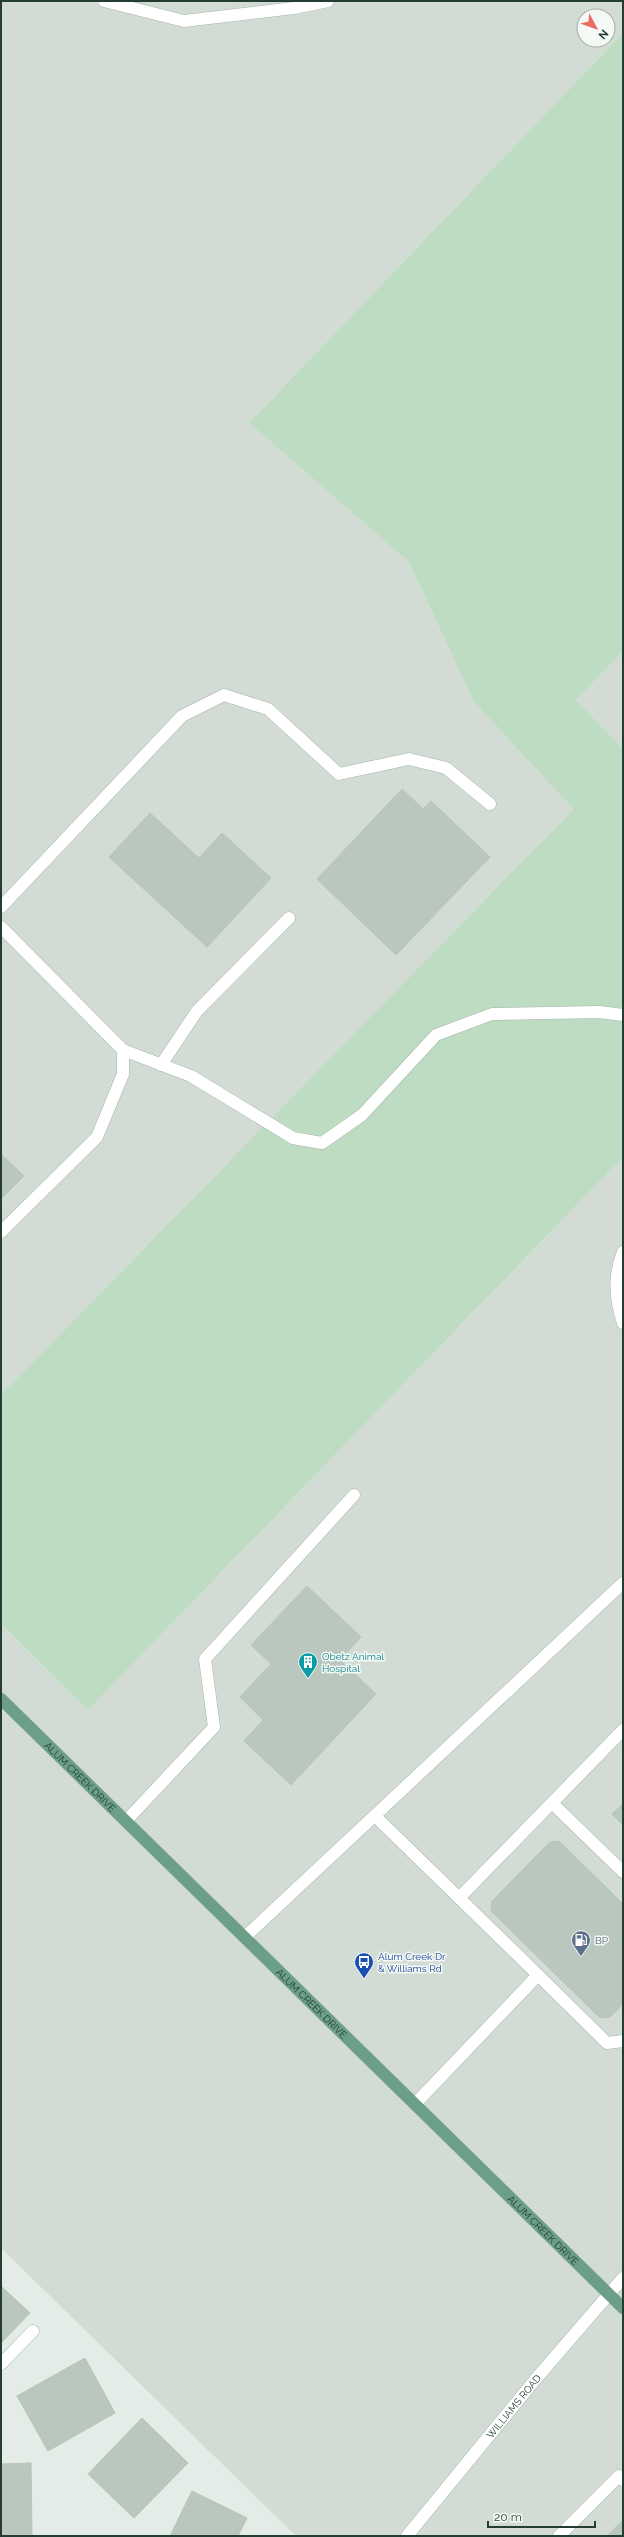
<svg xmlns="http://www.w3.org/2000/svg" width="624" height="2537" font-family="Raleway,sans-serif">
<rect width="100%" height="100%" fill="#e3ece7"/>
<g fill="#d2dcd5" fill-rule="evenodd">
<path d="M1 1H623V33L249 423 409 562 474 702 575 809 1 1395ZM584 16H608V40H584Z"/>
<polygon points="623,651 623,749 576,700"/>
<polygon points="623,1157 623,2536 296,2536 1,2248 1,1624 88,1710"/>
</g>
<polygon fill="#bedcc1" points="623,33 623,651 576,700 623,749 623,1157 88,1710 1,1624 1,1395 574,809 474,702 409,562 249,423"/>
<g fill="#b9c7bf" stroke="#b6c5bc">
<polygon points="402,789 423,809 431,801 490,857 396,955 317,879"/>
<polygon points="150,813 199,858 222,833 271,878 207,947 109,857"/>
<polygon points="1,1154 24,1176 1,1199"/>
<polygon points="307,1586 361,1637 340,1660 376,1694 291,1785 244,1741 263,1720 240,1697 271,1664 251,1645"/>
<polygon points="623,1804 623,1825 612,1814"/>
<polygon points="559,1841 623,1904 623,2004 610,2017 600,2018 491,1911 492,1901 550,1842"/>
<polygon points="1,2286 30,2313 1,2343"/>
<polygon points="85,2358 115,2413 48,2451 17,2396"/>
<polygon points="142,2418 188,2463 134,2518 88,2474"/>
<polygon points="31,2463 32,2536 1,2536 1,2464"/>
<polygon points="192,2491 247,2518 238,2536 170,2536"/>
<polygon points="623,2520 623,2536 607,2536"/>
</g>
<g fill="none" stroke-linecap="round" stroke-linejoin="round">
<g stroke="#a6b4ad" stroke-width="13">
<g id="service">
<polyline points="104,1 184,21 294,8 328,1"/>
<polyline points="1,907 182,716 224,695 268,709 339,774 409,759 446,768 490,804"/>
<polyline points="1,927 123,1050 123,1074 97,1137 1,1232"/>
<polyline points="123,1050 191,1076 293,1138 322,1143 362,1115 436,1035 492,1014 599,1012 623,1015"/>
<polyline points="161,1065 197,1011 289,918"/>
<path d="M623 1252C613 1276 615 1299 623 1323"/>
<polyline points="552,1803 623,1872"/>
<polyline points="375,1816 538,1975 415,2104"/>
<polyline points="126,1821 214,1727 205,1659 354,1495"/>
<polyline points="459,1898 623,1730"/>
<polyline points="245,1937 623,1583"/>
<polyline points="538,1975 607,2043 623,2041"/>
<polyline points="1,2364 33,2331"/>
<polyline points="559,2536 619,2476 623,2480"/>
</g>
</g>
<g stroke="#a2b7ad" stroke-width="13">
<g id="secondary">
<path id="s1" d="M407 2536 534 2381 623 2278"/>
</g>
</g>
<g stroke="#c2c9c6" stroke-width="13">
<g id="primary">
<path id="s2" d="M1 1699 623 2308"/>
</g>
</g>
<use href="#service" stroke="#fff" stroke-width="12"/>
<use href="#secondary" stroke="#fff" stroke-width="12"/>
<use href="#primary" stroke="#6b9f88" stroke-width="12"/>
</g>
<defs>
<g id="building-pin" transform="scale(1)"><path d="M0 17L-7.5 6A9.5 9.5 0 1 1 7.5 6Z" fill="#0f9aa8" stroke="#f4f9f5"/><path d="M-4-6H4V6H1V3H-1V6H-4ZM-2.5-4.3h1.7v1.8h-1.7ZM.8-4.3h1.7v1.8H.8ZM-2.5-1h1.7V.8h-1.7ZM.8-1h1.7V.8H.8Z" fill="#fff"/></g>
<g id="fuel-pin" transform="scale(1)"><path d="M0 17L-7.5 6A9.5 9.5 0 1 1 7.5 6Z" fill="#5c6f8a" stroke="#f4f9f5"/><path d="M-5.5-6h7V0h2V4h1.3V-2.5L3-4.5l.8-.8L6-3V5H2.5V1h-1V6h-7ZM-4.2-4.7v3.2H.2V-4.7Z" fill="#fff"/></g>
<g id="bus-pin" transform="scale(1)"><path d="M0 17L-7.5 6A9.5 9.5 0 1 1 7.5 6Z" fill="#1a4fb4" stroke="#f4f9f5"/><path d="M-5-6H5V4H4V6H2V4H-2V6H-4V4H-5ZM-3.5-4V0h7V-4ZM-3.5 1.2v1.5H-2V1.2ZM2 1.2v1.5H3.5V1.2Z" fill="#fff"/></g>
</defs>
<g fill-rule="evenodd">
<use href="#building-pin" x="308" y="1662"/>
<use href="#fuel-pin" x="581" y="1940"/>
<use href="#bus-pin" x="364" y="1962"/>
</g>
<g text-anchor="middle" stroke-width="3" stroke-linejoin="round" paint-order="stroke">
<g font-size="10" fill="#0d838f" stroke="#f4f9f5" text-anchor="start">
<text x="322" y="1660">Obetz Animal<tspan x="322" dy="12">Hospital</tspan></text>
</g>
<g font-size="10" fill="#243d32" stroke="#f4f9f5">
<text dy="4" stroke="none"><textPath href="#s2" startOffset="111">ALUM CREEK DRIVE</textPath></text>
<text dy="4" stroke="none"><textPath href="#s2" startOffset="435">ALUM CREEK DRIVE</textPath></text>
<text dy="4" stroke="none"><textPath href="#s2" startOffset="759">ALUM CREEK DRIVE</textPath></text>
<text dy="4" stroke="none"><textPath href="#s1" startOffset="168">WILLIAMS ROAD</textPath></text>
</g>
<g font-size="10" fill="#4e5e75" stroke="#f4f9f5" text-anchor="start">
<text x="595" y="1944">BP</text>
</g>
<g font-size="10" fill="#164399" stroke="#f4f9f5" text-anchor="start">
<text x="378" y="1960">Alum Creek Dr<tspan x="378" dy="12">&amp; Williams Rd</tspan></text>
</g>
</g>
<rect width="624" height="2537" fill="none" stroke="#243d32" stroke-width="4"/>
<g transform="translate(596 28) rotate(131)"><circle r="19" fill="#f4f9f5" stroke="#a1aea7"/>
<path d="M0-3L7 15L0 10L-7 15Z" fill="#e96e65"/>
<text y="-6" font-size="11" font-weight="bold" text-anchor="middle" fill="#243d32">N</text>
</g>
<path d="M488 2521v6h107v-6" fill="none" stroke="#243d32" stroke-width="2"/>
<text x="494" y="2521" font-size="12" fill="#243d32" stroke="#f4f9f5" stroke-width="3" paint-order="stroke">20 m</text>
</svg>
